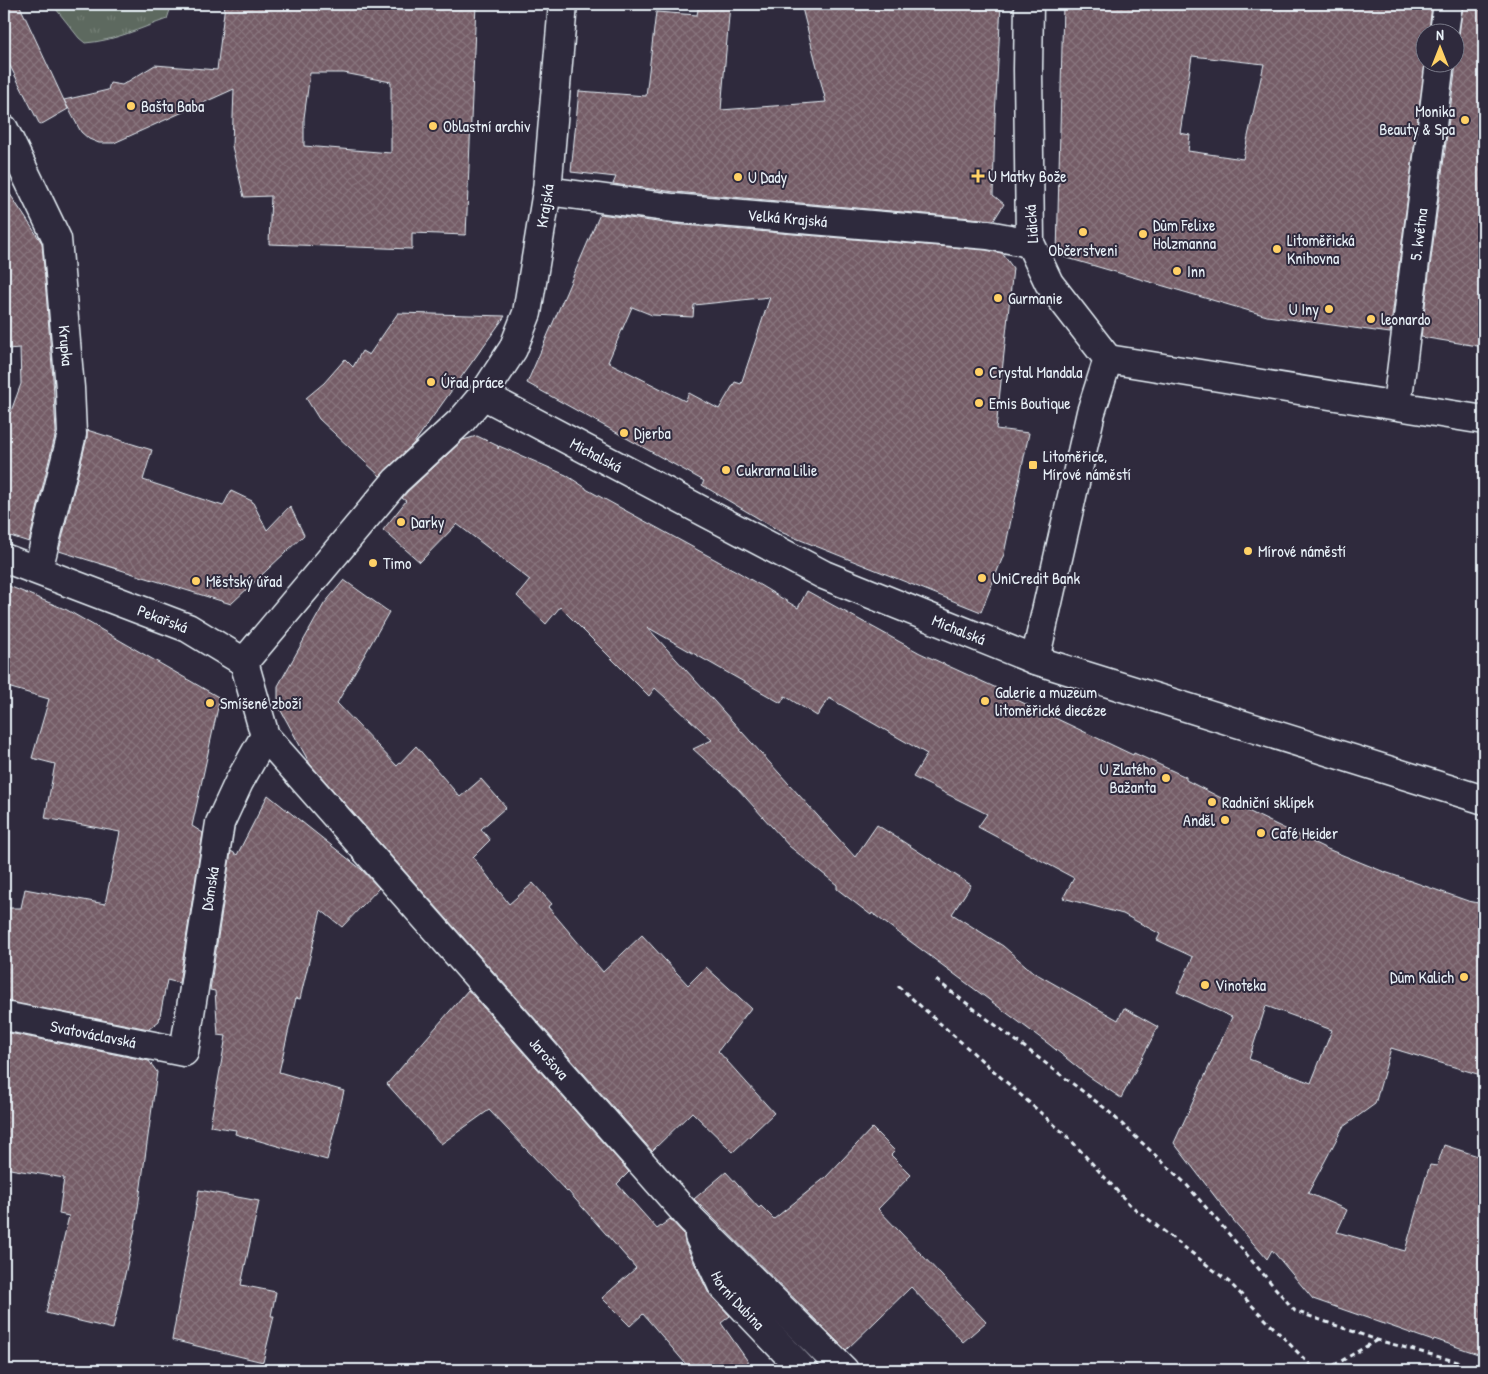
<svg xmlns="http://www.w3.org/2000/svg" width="1488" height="1374" font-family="'Patrick Hand',sans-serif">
<defs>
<pattern id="park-tufts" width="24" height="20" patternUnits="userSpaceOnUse" patternTransform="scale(1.25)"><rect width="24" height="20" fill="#5d695e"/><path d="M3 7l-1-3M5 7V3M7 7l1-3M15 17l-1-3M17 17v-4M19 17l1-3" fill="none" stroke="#747f76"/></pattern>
<pattern id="building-cross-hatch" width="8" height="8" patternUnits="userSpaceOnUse" patternTransform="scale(1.25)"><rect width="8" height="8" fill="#745c66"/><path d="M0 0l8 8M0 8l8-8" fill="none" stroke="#88747d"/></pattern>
</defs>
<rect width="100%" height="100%" fill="#2f2a3d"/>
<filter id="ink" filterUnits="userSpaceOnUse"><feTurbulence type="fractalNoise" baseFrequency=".02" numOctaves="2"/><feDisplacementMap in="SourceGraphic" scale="10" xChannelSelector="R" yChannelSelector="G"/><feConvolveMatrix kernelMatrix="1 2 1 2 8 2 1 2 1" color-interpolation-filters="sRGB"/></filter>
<g filter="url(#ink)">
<path fill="url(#park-tufts)" stroke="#a2adab" d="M54 4H172L167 19C141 28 114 41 85 43L79 38 56 9Z"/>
<g fill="url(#building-cross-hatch)" stroke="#e8f1f8" fill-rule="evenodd">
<polygon points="4,4 19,4 68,109 40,125 4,54"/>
<path d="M225 4H476L466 235 412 233V249L269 244 271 196 244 197 232 146 234 89 114 143H99L89 139 81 132 64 100 108 90 110 83 122 85 155 65 217 70ZM310 73H344L391 82V153L304 146V118Z"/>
<polygon points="699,4 730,4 721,110 826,102 801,4 1001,4 995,118 993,195 1004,204 994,220 675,192 613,184 616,177 571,172 579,91 646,96 656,12 697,15"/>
<path d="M1063 4H1432L1429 32H1426V57L1390 333 1267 316 1057 255ZM1192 56 1264 64 1243 159 1188 151 1190 135 1180 133Z"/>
<polygon points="1463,4 1484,4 1484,347 1421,337 1456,64 1456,42 1459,34"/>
<polygon points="4,185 42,243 53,378 56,432 29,542 4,534 4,430 21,384 20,348 7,349 4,311"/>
<path d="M600 214 672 224 986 250 1002 253 1013 268 996 429 1029 433 1004 554 981 612 783 533 702 485 704 481 527 383ZM770 297 741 384 735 382 719 409 689 393 685 401 608 362 632 307 652 315 693 317 694 305Z"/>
<polygon points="398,313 505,316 414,443 380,476 319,419 306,398 324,383 345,359 353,367 362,351 369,355"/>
<polygon points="87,430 152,450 143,480 223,506 231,491 252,501 267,530 290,506 304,535 231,604 59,551 87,438"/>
<path d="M477 436 498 446V449L499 446 566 475 586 488V489L738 572 798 608 807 591 920 653 1014 696 1013 698 1133 755 1134 753 1186 777V780L1227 801 1325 848 1382 871 1468 901 1484 904V1076L1391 1048 1375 1104 1343 1127 1308 1193 1347 1210 1337 1232 1405 1251 1425 1180 1430 1165 1437 1166 1444 1145 1484 1158V1356L1434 1339 1433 1341 1313 1299 1272 1250 1267 1259 1233 1220 1174 1143 1232 1017 1177 992 1193 957 1157 940 1160 934 1123 914 1063 898 1074 878 978 827 987 814 913 777 927 754 829 698 817 716 785 696 781 703 647 627 855 857 877 825 971 885 952 914 1003 946 1033 972 1118 1020 1124 1008 1158 1027 1121 1098 1087 1075 1050 1045 872 913 871 915 837 889V885L789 846 738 789 693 749 712 740 655 688 649 696 560 607 546 624 517 596 530 580 457 524 420 562 383 530 406 501 402 498 407 492 463 440ZM1266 1006 1332 1030 1311 1083 1249 1059Z"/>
<polygon points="344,580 389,612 337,703 397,766 416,746 460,797 481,779 506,807 481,829 490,840 473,857 509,904 533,883 552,904 548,907 603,972 642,935 688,985 706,967 751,1008 718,1051 774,1113 733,1152 692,1112 652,1151 310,764 280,709 278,698 278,686 324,604"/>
<polygon points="4,584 67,610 220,698 192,826 203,833 179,983 167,980 159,1021 149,1029 4,1001 4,908 21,908 25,889 105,904 120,832 45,818 55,764 32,758 49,699 4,686 4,678 10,650 4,648"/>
<polygon points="268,795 361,869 379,888 342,927 321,910 300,999 296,998 279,1072 344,1091 327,1160 235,1134 236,1130 210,1126 226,1036 218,1035 215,991 210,990 231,851 237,855"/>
<polygon points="468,990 629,1172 617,1184 657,1229 670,1219 684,1234 685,1243 708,1292 730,1316 721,1323 754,1370 691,1370 643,1314 630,1326 602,1298 636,1268 568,1191 567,1192 489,1110 441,1144 387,1084"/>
<polygon points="4,1032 149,1061 157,1072 135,1229 113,1329 46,1313 69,1216 59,1214 64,1178 4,1168"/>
<polygon points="872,1128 895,1151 891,1155 911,1175 878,1209 986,1322 963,1342 911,1287 846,1350 694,1199 726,1172 759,1208 761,1206 774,1219 826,1177"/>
<polygon points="199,1190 259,1201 241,1285 276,1292 271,1316 274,1316 263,1362 172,1340"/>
</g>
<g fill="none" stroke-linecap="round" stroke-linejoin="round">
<g stroke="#e8f1f8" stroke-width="31">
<g id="street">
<polyline points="1029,4 1028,69 1030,243 1049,283 1108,359"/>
<polyline points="1444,32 1448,4"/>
<path id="s1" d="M4 129 57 239 70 388 72 434 38 570"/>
<path id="s2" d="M547 191 673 208 988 235 1030 243"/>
<polyline points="1108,359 1484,420"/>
<path id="s3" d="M483 395 824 575 1035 660 1484 800"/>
<path id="s4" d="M1397 405 1440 62"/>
<path id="s5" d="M4 558 188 628 244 662 265 736 691 1219 844 1370"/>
<polyline points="1035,660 1091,412 1108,359"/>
<path id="s6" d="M244 662 396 481 462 420 483 395 513 349 527 313 547 191 563 4"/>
<path id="s7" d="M4 1016 184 1052 220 823 239 782 265 736"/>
<path id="s8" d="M699 1236 722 1285 803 1370"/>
</g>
</g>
<g stroke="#e8f1f8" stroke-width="3" stroke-dasharray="5 4" stroke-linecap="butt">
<polyline points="936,980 1106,1109 1185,1183 1295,1311 1377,1340 1484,1369"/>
<polyline points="898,986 1068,1137 1129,1204 1229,1282 1315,1370"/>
<polyline points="1326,1370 1377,1340"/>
</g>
<use href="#street" stroke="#2f2a3d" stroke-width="28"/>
</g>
</g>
<g fill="#ffd166" stroke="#2f2a3d" stroke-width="2">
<circle cx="131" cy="106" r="5"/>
<circle cx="1465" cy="120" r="5"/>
<circle cx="433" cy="126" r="5"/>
<path d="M975.5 168.5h5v5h5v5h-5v5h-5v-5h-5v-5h5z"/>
<circle cx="738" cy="177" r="5"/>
<circle cx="1083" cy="232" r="5"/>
<circle cx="1143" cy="234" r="5"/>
<circle cx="1277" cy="249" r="5"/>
<circle cx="1177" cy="271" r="5"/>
<circle cx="998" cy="298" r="5"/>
<circle cx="1329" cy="309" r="5"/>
<circle cx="1371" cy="319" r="5"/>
<circle cx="979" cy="372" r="5"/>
<circle cx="431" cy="382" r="5"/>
<circle cx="979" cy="403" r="5"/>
<circle cx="624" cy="433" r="5"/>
<rect x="1028" y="460" width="10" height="10" rx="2.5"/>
<circle cx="726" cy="470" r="5"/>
<circle cx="401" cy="522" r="5"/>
<circle cx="1248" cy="551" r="5"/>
<circle cx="373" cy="563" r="5"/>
<circle cx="982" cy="578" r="5"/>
<circle cx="196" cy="581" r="5"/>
<circle cx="985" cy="701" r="5"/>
<circle cx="210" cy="703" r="5"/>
<circle cx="1166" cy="778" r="5"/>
<circle cx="1212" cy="802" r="5"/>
<circle cx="1225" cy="820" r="5"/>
<circle cx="1261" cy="833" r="5"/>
<circle cx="1464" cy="977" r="5"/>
<circle cx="1205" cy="985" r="5"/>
</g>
<g text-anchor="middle" stroke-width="4" stroke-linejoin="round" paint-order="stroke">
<g font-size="16" fill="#e8f1f8" stroke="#2f2a3d" text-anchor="start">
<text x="141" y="112">Bašta Baba</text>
<text x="1455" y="117" text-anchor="end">Monika<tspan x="1455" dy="18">Beauty &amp; Spa</tspan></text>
<text x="443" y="132">Oblastní archiv</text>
<text x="988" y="182">U Matky Bože</text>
<text x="748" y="183">U Dady</text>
<text x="1153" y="231">Dům Felixe<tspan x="1153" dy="18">Holzmanna</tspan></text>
<text x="1287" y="246">Litoměřická<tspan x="1287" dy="18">Knihovna</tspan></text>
<text x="1083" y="256" text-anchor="middle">Občerstveni</text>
<text x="1187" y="277">Inn</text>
<text x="1008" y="304">Gurmanie</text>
<text x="1319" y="315" text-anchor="end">U Iny</text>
<text x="1381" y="325">leonardo</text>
<text x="989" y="378">Crystal Mandala</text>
<text x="441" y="388">Úřad práce</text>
<text x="989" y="409">Emis Boutique</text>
<text x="634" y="439">Djerba</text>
<text x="1043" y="462">Litoměřice,<tspan x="1043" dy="18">Mírové náměstí</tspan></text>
<text x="736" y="476">Cukrarna Lilie</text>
<text x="411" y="528">Darky</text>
<text x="1258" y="557">Mírové náměstí</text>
<text x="383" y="569">Timo</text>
<text x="992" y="584">UniCredit Bank</text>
<text x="206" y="587">Městský úřad</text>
<text x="995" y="698">Galerie a muzeum<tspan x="995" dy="18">litoměřické diecéze</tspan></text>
<text x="220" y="709">Smíšené zboží</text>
<text x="1156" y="775" text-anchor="end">U Zlatého<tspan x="1156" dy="18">Bažanta</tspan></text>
<text x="1222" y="808">Radniční sklípek</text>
<text x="1215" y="826" text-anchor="end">Anděl</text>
<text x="1271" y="839">Café Heider</text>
<text x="1454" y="983" text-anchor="end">Dům Kalich</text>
<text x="1215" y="991">Vinoteka</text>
</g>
<g font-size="16" fill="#e8f1f8" stroke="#2f2a3d">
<text dy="6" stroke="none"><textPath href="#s6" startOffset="561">Krajská</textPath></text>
<text dy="6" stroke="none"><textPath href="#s2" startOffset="242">Velká Krajská</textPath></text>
<text transform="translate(1031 224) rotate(-94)" y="6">Lidická</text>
<text dy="6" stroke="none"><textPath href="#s4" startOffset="172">5. května</textPath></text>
<text dy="6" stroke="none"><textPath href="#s1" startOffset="229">Krupka</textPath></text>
<text dy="6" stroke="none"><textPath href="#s3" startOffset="128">Michalská</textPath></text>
<text dy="6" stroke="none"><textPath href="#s5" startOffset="170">Pekařská</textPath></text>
<text dy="6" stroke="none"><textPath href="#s3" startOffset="531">Michalská</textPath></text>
<text dy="6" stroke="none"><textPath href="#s7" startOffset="349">Dómská</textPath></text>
<text dy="6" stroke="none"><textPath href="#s7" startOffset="91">Svatováclavská</textPath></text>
<text dy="6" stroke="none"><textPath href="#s5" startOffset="769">Jarošova</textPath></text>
<text dy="6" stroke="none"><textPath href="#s8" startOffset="76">Horní Dubina</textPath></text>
</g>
</g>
<rect width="1488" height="1374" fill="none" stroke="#2f2a3d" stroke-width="20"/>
<rect x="10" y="10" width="1468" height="1354" fill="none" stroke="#e8f1f8" stroke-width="2" filter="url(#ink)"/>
<g transform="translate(1440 48)"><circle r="24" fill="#2f2a3d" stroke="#797a88"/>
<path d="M0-4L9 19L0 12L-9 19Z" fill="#ffd166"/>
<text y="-8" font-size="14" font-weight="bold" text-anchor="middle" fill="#e8f1f8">N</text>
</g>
</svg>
